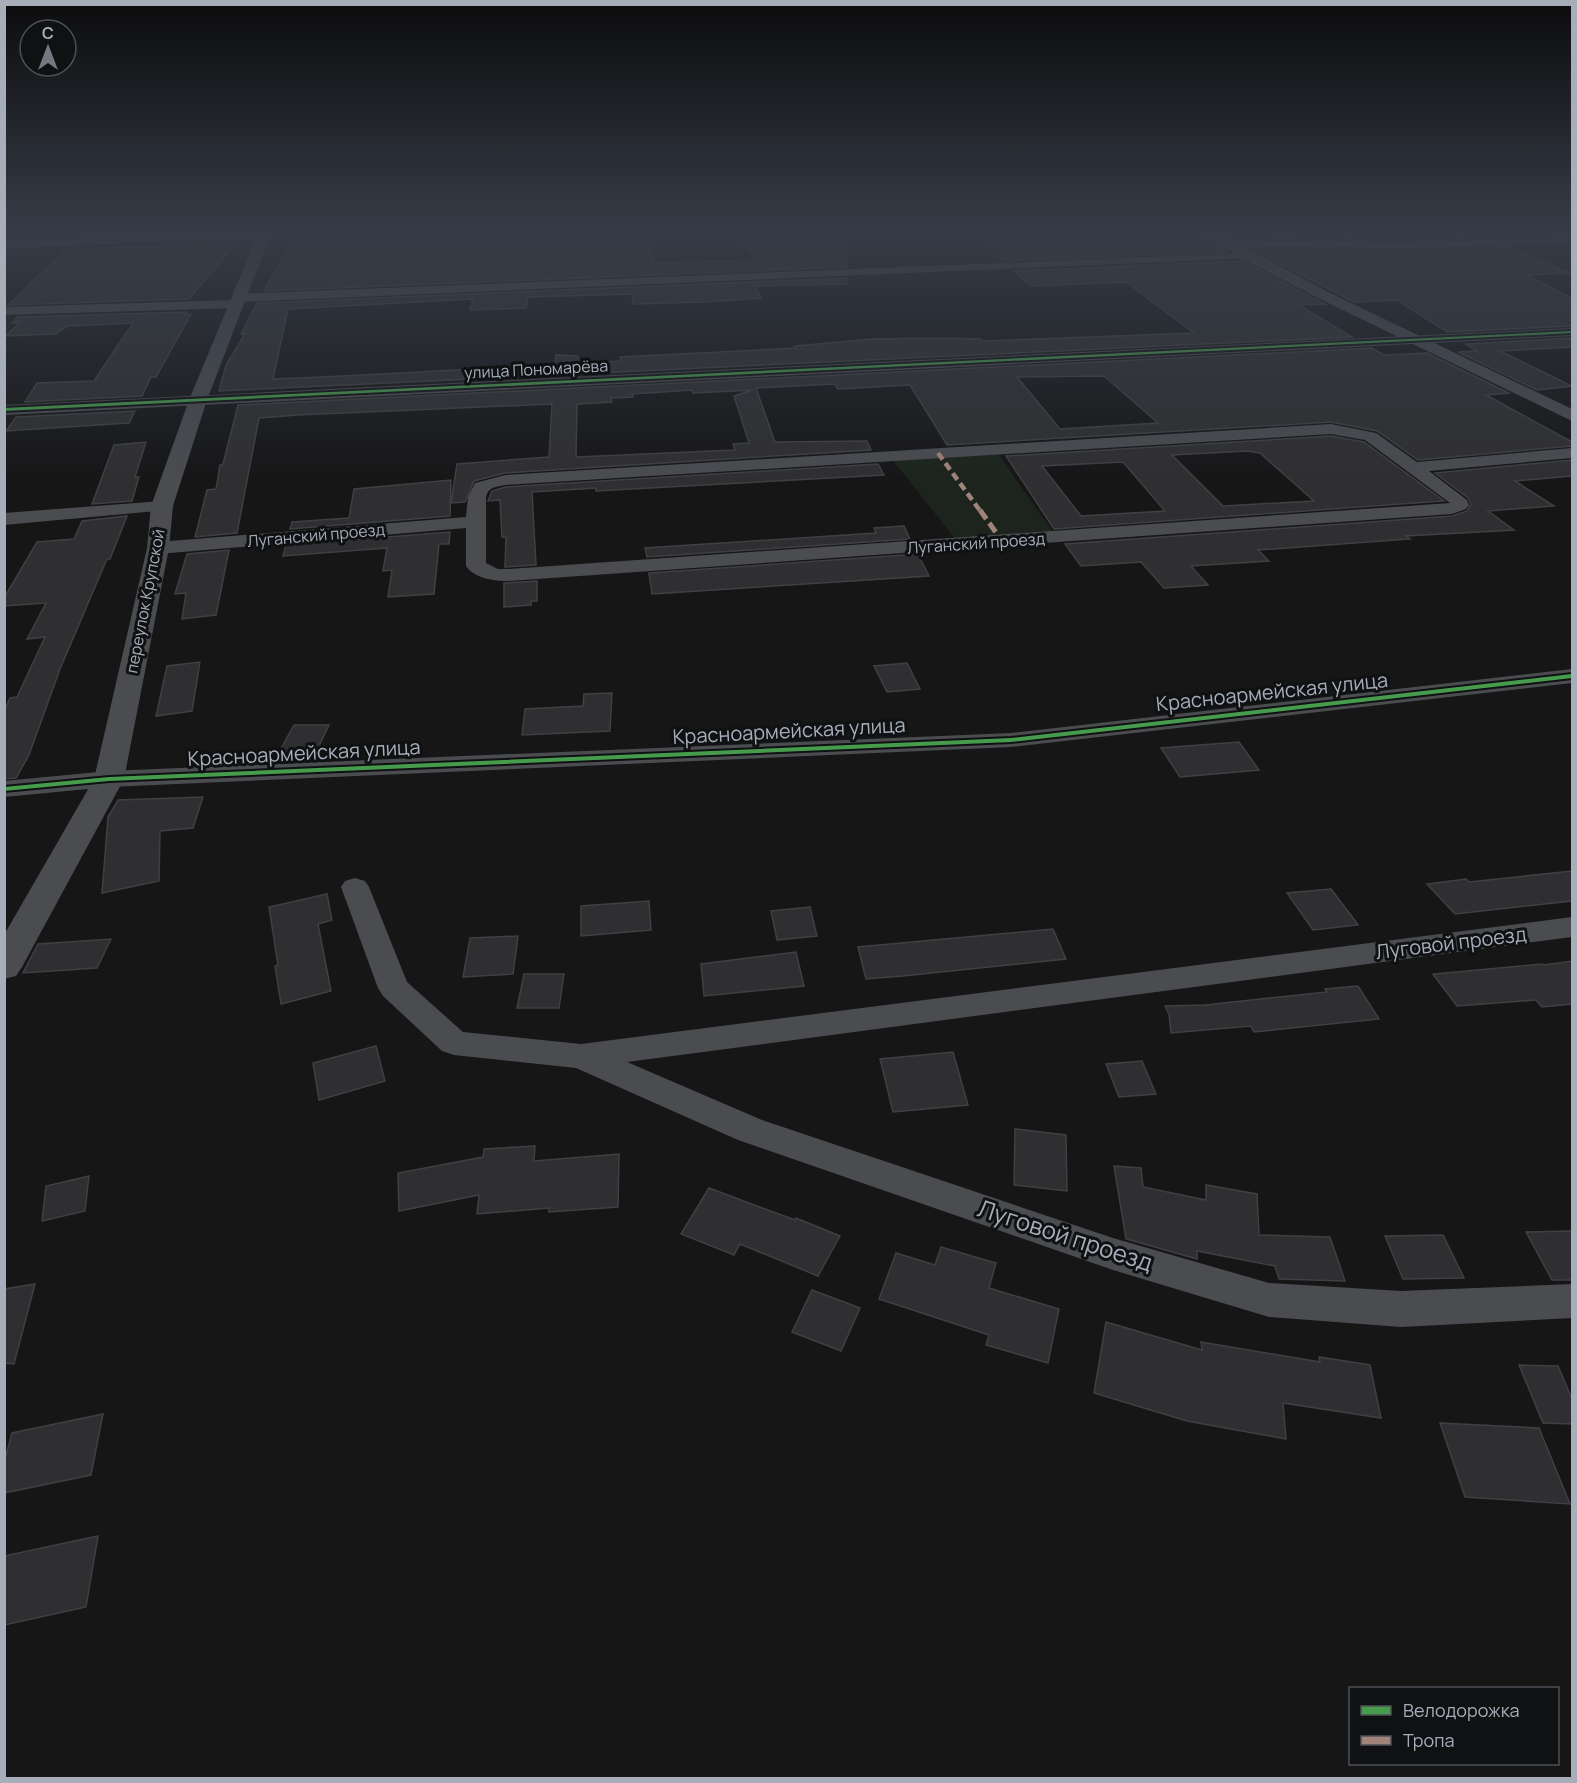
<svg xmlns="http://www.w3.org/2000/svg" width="1577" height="1783" font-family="Manrope,sans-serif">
<rect width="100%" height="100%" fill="#161617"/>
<g fill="#1c241d">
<polygon points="4,230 176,230 5,236"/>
<polygon points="996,451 1053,532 956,540 891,458"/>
</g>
<g fill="#2f2f31" stroke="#3f4043" stroke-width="1.5" fill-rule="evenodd">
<polygon points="559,230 641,230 655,263 756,260 736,230 846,230 847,267 264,291 292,241"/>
<polygon points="1107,230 1196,230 1227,252 1004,261 997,255 1006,254 986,238 1112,234"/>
<polygon points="1218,230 1491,230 1506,237 1389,242 1334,238 1236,240"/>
<polygon points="236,243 189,299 8,305 67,249"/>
<polygon points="1511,247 1570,273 1526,275 1572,298 1572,326 1447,332 1397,300 1354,302 1254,250 1334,248 1389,252"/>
<polygon points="1242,261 1325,304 1299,305 1352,337 219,391 226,365 245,334 241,334 257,303 847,278 847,284 755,286 761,298 705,302 633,304 632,294 528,297 526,308 470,310 473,299 288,309 273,379 322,377 555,365 556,355 578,356 578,364 621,361 620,357 796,348 794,346 873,339 936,338 981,339 983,341 1194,333 1126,282 1031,286 1014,271"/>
<polygon points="187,312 185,315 191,314 156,377 151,377 142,396 25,402 37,383 94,381 133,323 67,326 56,334 6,336 20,322 12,323 18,317"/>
<polygon points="1572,338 1572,347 1500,351 1572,386 1537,390 1458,352 1477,351 1466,344"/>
<path d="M1372 348 1384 355 1427 353 1509 393 1486 395 1572 442V446L1418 460 1377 431 1331 422 947 445 910 385 838 389 835 384 756 388 775 442 867 441 871 450 505 473 474 481 465 502 451 503 457 464 549 457 552 404 297 415 259 418 237 533 195 537 207 490 216 489 220 465 223 464 238 405ZM1104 376 1158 423 1060 429 1017 377ZM692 390 693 393 753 390 734 396 749 443 733 444 735 450 576 457 577 404 612 402 611 398 633 397 632 394Z"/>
<polygon points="135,411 129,423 6,431 16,417"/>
<path d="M1331 436 1364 442 1444 501 1054 529 1006 456ZM1247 451 1260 453 1314 501 1223 506 1172 455ZM1123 462 1165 511 1081 516 1042 466Z"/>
<polygon points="146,442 135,477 139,477 132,501 92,504 114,445"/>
<polygon points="1572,460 1572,476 1515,481 1554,506 1488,511 1514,530 1406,536 1410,539 1258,550 1269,561 1191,566 1208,585 1164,588 1141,562 1081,566 1065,544 1452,516 1467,511 1471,504 1468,498 1435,473"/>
<polygon points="878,464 884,475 596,491 596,488 532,492 536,565 505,567 506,537 502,537 500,500 488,501 492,491 505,487"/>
<polygon points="451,480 450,516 290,529 292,522 349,518 354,489"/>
<polygon points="127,516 110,559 107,559 60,669 29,755 16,778 4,779 4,712 10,698 17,697 45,637 27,639 46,603 4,606 4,598 37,542 74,539 82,521"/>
<polygon points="904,526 910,539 647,557 645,548 876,533 874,528"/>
<polygon points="450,532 449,544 439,544 434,594 388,597 392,570 383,571 387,548 283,556 286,545"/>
<polygon points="229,550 216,615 182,619 186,593 175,594 187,554"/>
<polygon points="918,554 929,576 652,594 649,573"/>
<polygon points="537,581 537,601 531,601 531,605 504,607 504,583"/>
<polygon points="200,662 192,711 156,716 167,666"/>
<polygon points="907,663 920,689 887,692 874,666"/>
<polygon points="612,693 610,731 522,735 525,709 583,706 584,694"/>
<polygon points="294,725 329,725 316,752 279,752"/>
<polygon points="1239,742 1259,770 1180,777 1161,748"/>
<polygon points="203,797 193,828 160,831 159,881 102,893 108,817 118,800"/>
<polygon points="1572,871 1572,901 1455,914 1427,884 1466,879 1469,882"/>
<polygon points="1331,889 1356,922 1358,925 1313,930 1287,893"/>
<polygon points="327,894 332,920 318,924 331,991 281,1004 275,966 278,965 269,907"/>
<polygon points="649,901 651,930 581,936 581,906"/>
<polygon points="810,907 817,936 777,940 771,911"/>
<polygon points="1053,929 1066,959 903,976 866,979 858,947"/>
<polygon points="518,936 513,974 463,977 470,938"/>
<polygon points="111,939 97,968 23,973 38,944"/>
<polygon points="796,952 804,986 704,996 701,964"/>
<polygon points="1572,961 1572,1004 1542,1007 1536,1000 1457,1006 1433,974 1542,964 1544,965"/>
<polygon points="524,974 564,974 559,1008 517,1008"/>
<polygon points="1358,986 1379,1019 1254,1032 1251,1026 1171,1033 1169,1014 1165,1006 1205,1005 1327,992 1325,989"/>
<polygon points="376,1046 385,1081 319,1100 313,1063"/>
<polygon points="953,1052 968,1105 893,1112 880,1059"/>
<polygon points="1142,1061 1156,1094 1119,1097 1106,1064"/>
<polygon points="1015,1129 1066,1135 1067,1191 1014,1185"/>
<polygon points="535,1146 534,1161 619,1154 618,1207 549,1212 549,1208 477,1214 479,1195 399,1211 398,1173 483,1157 484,1149"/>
<polygon points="1114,1166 1141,1168 1143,1187 1206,1200 1206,1185 1257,1194 1259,1235 1330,1237 1345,1281 1279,1279 1275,1266 1197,1251 1197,1259 1126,1239"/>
<polygon points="89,1176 85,1211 42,1221 46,1186"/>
<polygon points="709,1188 795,1220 796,1218 840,1236 818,1276 740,1244 734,1255 681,1234"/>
<polygon points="1572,1231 1572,1280 1552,1280 1526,1232"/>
<polygon points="1443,1235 1464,1278 1403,1279 1385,1236"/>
<polygon points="941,1247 996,1263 989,1288 1059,1309 1048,1363 986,1345 989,1335 879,1299 896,1253 935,1265"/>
<polygon points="35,1284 14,1364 4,1363 4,1289"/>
<polygon points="812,1290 860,1308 841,1351 792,1332"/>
<polygon points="1106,1322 1202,1350 1201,1342 1320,1362 1319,1357 1370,1365 1381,1418 1283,1403 1286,1439 1187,1421 1094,1393"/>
<polygon points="1519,1365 1558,1366 1572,1399 1572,1424 1543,1423"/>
<polygon points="103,1414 91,1475 4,1493 4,1463 12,1433"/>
<polygon points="1440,1423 1539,1428 1570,1504 1465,1497"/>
<polygon points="98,1536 86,1607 4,1625 4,1556"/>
</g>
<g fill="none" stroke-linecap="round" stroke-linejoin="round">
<g fill="#4a4c50" fill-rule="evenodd">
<polygon points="1572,236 1572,242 1389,250 1334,246 1229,248 1223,245 1229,242 1334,240 1389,244"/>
<polygon points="1248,253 1254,256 1252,258 240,302 240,307 235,308 4,315 4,307 233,300 234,295 238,294"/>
<polygon points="1572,328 1572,336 4,415 4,405"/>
<path d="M1331 424 1376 433 1417 462 1572 448V458L1429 471 1467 500 1469 505 1466 509 1452 514 509 581C495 581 475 579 466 566V528L158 554 151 552 148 548 151 544 158 542 466 517 468 497 475 483 505 475ZM1331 434 1365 440 1450 503 509 569H498L486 563V497C488 487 496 487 505 485Z"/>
<polygon points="162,501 168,502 171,506 168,510 4,525 4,513"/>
<polygon points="1572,669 1572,683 1011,747 109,787 4,797 4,781 109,771 1011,733"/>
<polygon points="355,878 365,881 369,887 407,982 463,1032 581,1044 1572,917 1572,937 627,1062 762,1120 1113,1238 1269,1283 1401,1291 1572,1284 1572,1318 1401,1327 1269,1317 1113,1270 738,1140 576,1068 454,1055 442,1051 383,996 378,988 341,887 345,881"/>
</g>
<g fill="#4a4c50" fill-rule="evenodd">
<polygon points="262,230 278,230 270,236 207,400 173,506 169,548 124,779 22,967 16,976 4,979 4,935 94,779 147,548 151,506 189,400 258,234"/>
<polygon points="1198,230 1213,230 1328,292 1572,409 1572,421 1318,298 1243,259"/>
</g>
<polygon fill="#494b4e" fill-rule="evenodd" points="265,230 370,230 364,234 4,248 4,240"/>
<polyline stroke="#a18479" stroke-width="4.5" stroke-dasharray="8 4.5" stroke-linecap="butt" points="938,453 981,512"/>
<polyline stroke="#a18479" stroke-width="5" stroke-dasharray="11 5" stroke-linecap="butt" points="980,510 1002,541"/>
<g stroke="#101113" stroke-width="4">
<g id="cycleway">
<polygon points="1572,331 1572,333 4,411 4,408"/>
<polygon points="1572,674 1572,678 1011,742 109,781 4,791 4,787 109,777 1011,738"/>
</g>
</g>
<use href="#cycleway" fill="#469c4c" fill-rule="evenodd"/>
</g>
<linearGradient id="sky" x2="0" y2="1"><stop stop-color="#0c0c0d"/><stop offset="0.48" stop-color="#363c47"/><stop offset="1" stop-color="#363c47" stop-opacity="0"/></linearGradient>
<rect width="1577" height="480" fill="url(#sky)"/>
<g text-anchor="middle" stroke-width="6" stroke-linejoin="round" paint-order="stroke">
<g font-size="16" fill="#a7aeb9" stroke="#101113">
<text transform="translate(536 369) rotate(-3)" y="6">улица Пономарёва</text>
<text transform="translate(316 535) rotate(-5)" y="6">Луганский проезд</text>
<text transform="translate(976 543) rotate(-4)" y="6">Луганский проезд</text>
<text transform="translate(145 601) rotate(-79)" y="6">переулок Крупской</text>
</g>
<g font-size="20" fill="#a7aeb9" stroke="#101113">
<text transform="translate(1272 692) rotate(-6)" y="7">Красноармейская улица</text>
<text transform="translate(789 731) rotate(-3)" y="7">Красноармейская улица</text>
<text transform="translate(304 753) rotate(-3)" y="7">Красноармейская улица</text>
<text transform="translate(1451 943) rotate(-7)" y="7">Луговой проезд</text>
</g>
<g font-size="24" fill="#a7aeb9" stroke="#101113">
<text transform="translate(1065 1236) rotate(18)" y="8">Луговой проезд</text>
</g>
</g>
<rect width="1577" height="1783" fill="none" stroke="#a7aeb9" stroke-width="12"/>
<rect x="1349" y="1687" width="210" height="78" fill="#101113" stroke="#4c5055" stroke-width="1.5"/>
<rect x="1361" y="1706" width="30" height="9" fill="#469c4c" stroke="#4c5055" stroke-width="1.5"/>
<text x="1403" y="1717" font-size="18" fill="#a7aeb9">Велодорожка</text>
<rect x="1361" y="1736" width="30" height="9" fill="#a18479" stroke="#4c5055" stroke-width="1.5"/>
<text x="1403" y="1747" font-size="18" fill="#a7aeb9">Тропа</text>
<g transform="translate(48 48)"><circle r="28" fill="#101113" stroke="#4c5055" stroke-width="1.5"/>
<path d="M0-4.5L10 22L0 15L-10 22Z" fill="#747980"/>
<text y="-9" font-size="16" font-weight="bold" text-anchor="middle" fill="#a7aeb9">С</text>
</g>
</svg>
